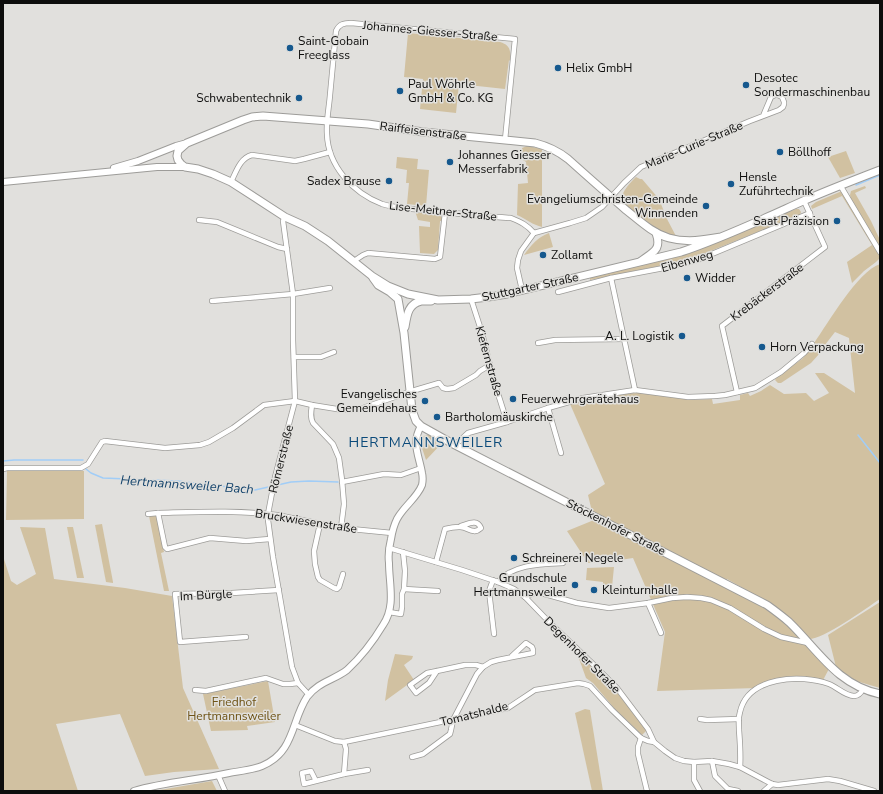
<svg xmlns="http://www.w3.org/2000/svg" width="883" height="794" font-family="'Nunito Sans',sans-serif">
<rect width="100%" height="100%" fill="#e1e0dd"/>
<g fill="#d1c1a1">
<path d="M408 33 500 42C510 45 511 50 510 61L509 60 505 89 459 84 456 113 420 109 423 79 404 77Z"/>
<path d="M527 146 542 149V227C533 225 526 219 517 215L518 184 528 183 526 162 523 160 522 148Z"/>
<polygon points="846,151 855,173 840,178 828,157"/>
<polygon points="397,157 418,159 417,169 429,170 426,206 407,204 409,183 406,183 407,170 396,168"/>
<path d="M636 177 640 179H642L659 199 667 219 677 238 658 231 625 205C624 204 622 200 622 199 621 192 631 182 636 177Z"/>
<polygon points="865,186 866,188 855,193 871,221 880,240 880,250 851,199 850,195 851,191"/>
<polygon points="842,191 880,256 880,258 876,262 864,271 852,283 847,262 872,245 842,196 812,209 811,206 816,202"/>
<polygon points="796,209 799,209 801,212 800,215 708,252 679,262 590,280 590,277 699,249"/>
<path d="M415 211 437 214C441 215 442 217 443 221H440L438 250 434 254 420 253 419 226 430 227V222L418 220Z"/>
<path d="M549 233 553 247 524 255C531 245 538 237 549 233Z"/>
<path d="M880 264V599C865 609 824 639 809 639L771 604 727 579 726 584 767 605 830 667 822 682 784 679 757 688 657 691 665 632 633 558 607 562 588 563 567 531 594 520 588 495 605 484 570 404C593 399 617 393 641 393L692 400 712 399 713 404 740 400V395L748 393 750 396 761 391 770 385 784 394 806 393 814 401 829 393 815 373H824L855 393 849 338 835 332 821 350 816 346 814 343C829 322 857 272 880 264Z"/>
<polygon points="813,347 820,353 811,363 781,383 778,383 775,380 777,377 802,359"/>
<polygon points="427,435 430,435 443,442 426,460 420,442 420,439 424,436"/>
<polygon points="7,471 84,471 84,519 6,520"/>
<polygon points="156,515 164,552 161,553 169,591 164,591 149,516"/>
<polygon points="102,524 113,582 113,583 106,582 95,525"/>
<polygon points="20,527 45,528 54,579 125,588 172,596 183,688 219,769 174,772 145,776 120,714 56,724 78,791 3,791 3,556 11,581 17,585 36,574"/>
<polygon points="67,527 73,527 84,578 77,578"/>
<polygon points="614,567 612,587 603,586 603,582 586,580 587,568"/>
<polygon points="880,602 880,688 856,681 836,667 828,635"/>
<polygon points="395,654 413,656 412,659 404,665 414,680 385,701 388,680"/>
<polygon points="578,656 595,669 615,690 647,730 642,735 614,708 593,683 586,678"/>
<polygon points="268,681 275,722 247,726 248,730 211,731 203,694"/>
<polygon points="585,709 590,710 603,791 592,791 575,713"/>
<polygon points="212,781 217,791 154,791"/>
</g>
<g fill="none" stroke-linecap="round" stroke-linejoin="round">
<g stroke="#a1cdf7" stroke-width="1.5">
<polyline points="856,185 880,175"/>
<polyline points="858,435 880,463"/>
<polyline points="3,461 14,460 83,460"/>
<polyline points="86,469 91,473 103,478 177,481 255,490 291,482 309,481 338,482"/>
</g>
<g stroke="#9d9c99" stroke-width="6">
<g id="minor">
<path d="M505 140 515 39 351 23C344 23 339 24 336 31 334 53 332 74 330 95 329 108 326 121 327 134 328 166 353 193 382 204 394 208 408 208 421 210 451 213 481 216 511 218 521 222 527 225 534 233"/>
<path d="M231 182C236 172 240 158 252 155L295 161 304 159 330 152"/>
<polyline points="840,185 880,252"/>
<polyline points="285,217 283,221 293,294 293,340 295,401 275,477 268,514 268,520 273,557 292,667 298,683 309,695"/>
<polyline points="199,220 217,222 278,247 287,249"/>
<polyline points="354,261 363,255 368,253 435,259 440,257 445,213"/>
<polyline points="611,278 635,390"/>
<polyline points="522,290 517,268 518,260 521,251 534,233 570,223 586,218 602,207 624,183 641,167 750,121 779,110 783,107 784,104 784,102 782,97 778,95 775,95 771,97 763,116"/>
<polyline points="558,292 611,278 669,267 700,259 810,213"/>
<polyline points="471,299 482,333 493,378 507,422"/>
<polyline points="212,301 293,294 330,288"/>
<polyline points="538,343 555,340 624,339"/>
<polyline points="294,357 321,357 334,352"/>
<polyline points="737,392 722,326 825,247 804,201"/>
<path d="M312 405C311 412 310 417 313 423L333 444 339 458 342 480 344 504 341 528"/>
<polyline points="548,408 561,453"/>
<polyline points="455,445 468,433 507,422 548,408 583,398 635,390 688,397 715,396 725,395 755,388 781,372 804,353 812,344"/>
<polyline points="3,469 7,468 81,468 88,464 102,442 105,441 165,448 200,445 209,442 233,428 264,405 295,401 312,405 343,410 352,410 360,409 412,391 439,383 443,388 447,389 454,388 476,375 480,371 490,365"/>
<polyline points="342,482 384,474 401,475 421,468"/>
<polyline points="158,513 165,547 167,549 210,538 246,541 270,539"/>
<path d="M148 514 158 513C198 512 238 510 277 515L341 528 392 533"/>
<polyline points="320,524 314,551 315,564 318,577 320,580 334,588 337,589 339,587 343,574"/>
<polyline points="389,548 462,570 498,582 514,589 525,597 553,626 596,667 617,688 648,729 654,742 665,751 675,758 684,761 694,762 712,761 729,764 740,767 772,784 778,785 828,779 840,781 874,791"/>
<path d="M436 562 445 529C449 528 454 527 459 527 468 526 472 536 481 528 477 518 468 524 461 526"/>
<polyline points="493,580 489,591 494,634"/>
<path d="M498 582C513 564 542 564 563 563"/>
<polyline points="404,589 438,591"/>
<polyline points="525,597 534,593 541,593 577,603 609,608 648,603 672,598 687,597 701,598 711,600 730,608 764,629 781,637 808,643"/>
<polyline points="648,603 661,633"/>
<polyline points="389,612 401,614 402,607 402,594 404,589 405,571 403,552"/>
<polyline points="246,637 180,642 175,594 232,593 279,590"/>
<polyline points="437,671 429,683 416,693 410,685 427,673 437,671 465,665 476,665 483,667"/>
<polyline points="195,690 206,691 266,678 283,684 290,684 298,683"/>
<polyline points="700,719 707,720 739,719"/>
<polyline points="295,725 335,741 344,742 508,708 535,690 578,683 584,684 590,686 612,710 641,738 648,741 654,742"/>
<polyline points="641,738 638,747 638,754 647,791"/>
<polyline points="412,757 423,754 450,734 451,730 453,720 477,674 483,667 491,662 498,660 533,653 533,650 532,647 526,643 512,656"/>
<polyline points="712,761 715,776 728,789 738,791"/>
<polyline points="694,762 694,780 700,791"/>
<path d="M740 767C741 755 740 743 739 730 739 724 738 718 740 712 748 676 801 674 829 684 837 687 845 696 854 696 859 696 861 693 863 689"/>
<polyline points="344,774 368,770"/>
<polyline points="218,775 225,791"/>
<polyline points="316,781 311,771 302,773 304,784 344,774 346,749 344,742"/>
<polyline points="764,791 772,784"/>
</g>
</g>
<g stroke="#9d9c99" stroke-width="8">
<g id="tertiary">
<polyline points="114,168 138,161 176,146 187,143"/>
<polyline points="3,182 157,167 185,167"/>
<path d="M134 791C165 782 198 780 229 773 240 771 252 770 262 766 295 752 291 721 307 697 318 682 334 680 347 670 360 658 374 640 383 625 396 606 389 584 389 563 388 555 389 547 391 539 392 533 394 525 397 519 404 506 417 498 422 485 423 480 423 477 422 473 419 455 411 443 421 426"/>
</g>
</g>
<g stroke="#9d9c99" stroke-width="9">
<g id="secondary">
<path d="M721 237C704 240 687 243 669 238 652 233 640 221 626 210 606 193 587 176 568 159 558 151 547 146 535 143L423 132 368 124 263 116 252 117 243 120 187 143 178 151 177 156 178 160 181 164 185 167 198 169 213 174 231 182 285 217 305 226 328 241 372 276 388 286 408 294 438 300 471 299 488 297 507 294 681 252C723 238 763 219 803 201 828 190 854 180 880 170"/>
<path d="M641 261C653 252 662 250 656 233"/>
<path d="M373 278 378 285 390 292 398 299 404 333 412 410 416 421 421 426 455 445 767 605C774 610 782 616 789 622 818 650 837 685 880 694"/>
<path d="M405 327C407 315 408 304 421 301 424 301 428 301 431 301"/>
</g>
</g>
<use href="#minor" stroke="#fff" stroke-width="4.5"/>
<use href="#tertiary" stroke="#fff" stroke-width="6"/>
<use href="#secondary" stroke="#fff" stroke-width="7"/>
</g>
<g fill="#16598e" stroke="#e1e0dd" stroke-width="1.5">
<circle cx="290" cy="48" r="4"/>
<circle cx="558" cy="68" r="4"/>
<circle cx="746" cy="85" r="4"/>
<circle cx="400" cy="91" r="4"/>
<circle cx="299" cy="98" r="4"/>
<circle cx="780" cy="152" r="4"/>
<circle cx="450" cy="162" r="4"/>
<circle cx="389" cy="181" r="4"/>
<circle cx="731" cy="184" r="4"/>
<circle cx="706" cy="206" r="4"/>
<circle cx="837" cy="221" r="4"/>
<circle cx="543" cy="255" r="4"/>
<circle cx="687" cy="278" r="4"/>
<circle cx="682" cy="336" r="4"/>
<circle cx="762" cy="347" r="4"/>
<circle cx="513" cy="399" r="4"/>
<circle cx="425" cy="401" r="4"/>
<circle cx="437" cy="417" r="4"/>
<circle cx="514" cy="558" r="4"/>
<circle cx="575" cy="585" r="4"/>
<circle cx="594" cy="590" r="4"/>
</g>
<g text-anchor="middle" stroke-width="3" stroke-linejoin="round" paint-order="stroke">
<g font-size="12" fill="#0d0d0c" stroke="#e1e0dd">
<text transform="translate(430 31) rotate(5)" y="4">Johannes-Giesser-Straße</text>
<text transform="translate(423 131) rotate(7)" y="4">Raiffeisenstraße</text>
<text transform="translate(694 145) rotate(-23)" y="4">Marie-Curie-Straße</text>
<text transform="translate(443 211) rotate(6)" y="4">Lise-Meitner-Straße</text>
<text transform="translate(687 261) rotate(-16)" y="4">Eibenweg</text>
<text transform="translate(530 287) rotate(-12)" y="4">Stuttgarter Straße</text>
<text transform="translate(767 292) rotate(-37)" y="4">Krebäckerstraße</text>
<text transform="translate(489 361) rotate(74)" y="4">Kiefernstraße</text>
<text transform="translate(281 459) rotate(-76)" y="4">Römerstraße</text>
<text transform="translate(306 521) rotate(9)" y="4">Bruckwiesenstraße</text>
<text transform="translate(616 527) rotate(27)" y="4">Stöckenhofer Straße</text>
<text transform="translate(206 595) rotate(-3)" y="4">Im Bürgle</text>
<text transform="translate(582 655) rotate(45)" y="4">Degenhofer Straße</text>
<text transform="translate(474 714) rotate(-14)" y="4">Tomatshalde</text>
</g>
<g font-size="12" fill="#0d0d0c" stroke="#e1e0dd" text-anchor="start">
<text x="298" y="45">Saint-Gobain<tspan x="298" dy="14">Freeglass</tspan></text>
<text x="566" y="72">Helix GmbH</text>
<text x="754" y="82">Desotec<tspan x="754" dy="14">Sondermaschinenbau</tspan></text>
<text x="408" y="88">Paul Wöhrle<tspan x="408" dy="14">GmbH &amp; Co. KG</tspan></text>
<text x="291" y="102" text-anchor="end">Schwabentechnik</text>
<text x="788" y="156">Böllhoff</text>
<text x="458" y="159">Johannes Giesser<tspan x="458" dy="14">Messerfabrik</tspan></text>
<text x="739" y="181">Hensle<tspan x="739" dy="14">Zuführtechnik</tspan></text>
<text x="381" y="185" text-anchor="end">Sadex Brause</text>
<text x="698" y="203" text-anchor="end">Evangeliumschristen-Gemeinde<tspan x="698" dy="14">Winnenden</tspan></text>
<text x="829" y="225" text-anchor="end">Saat Präzision</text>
<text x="551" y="259">Zollamt</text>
<text x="695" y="282">Widder</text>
<text x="674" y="340" text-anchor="end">A. L. Logistik</text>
<text x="770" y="351">Horn Verpackung</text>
<text x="417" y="398" text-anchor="end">Evangelisches<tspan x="417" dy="14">Gemeindehaus</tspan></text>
<text x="521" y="403">Feuerwehrgerätehaus</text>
<text x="445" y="421">Bartholomäuskirche</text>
<text x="522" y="562">Schreinerei Negele</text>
<text x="567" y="582" text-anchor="end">Grundschule<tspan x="567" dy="14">Hertmannsweiler</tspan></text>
<text x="602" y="594">Kleinturnhalle</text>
</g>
<g font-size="12" fill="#6e5315" stroke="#e1e0dd">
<text x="234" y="706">Friedhof<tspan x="234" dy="14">Hertmannsweiler</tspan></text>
</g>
<g font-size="13" font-style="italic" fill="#15446c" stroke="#e1e0dd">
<text transform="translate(187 484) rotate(4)" y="5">Hertmannsweiler Bach</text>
</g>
<g font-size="14" letter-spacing="1" fill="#0b4a7a" stroke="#e1e0dd">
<text x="426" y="447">HERTMANNSWEILER</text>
</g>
</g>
<rect width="883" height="794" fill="none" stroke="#0d0d0c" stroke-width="8"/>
</svg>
